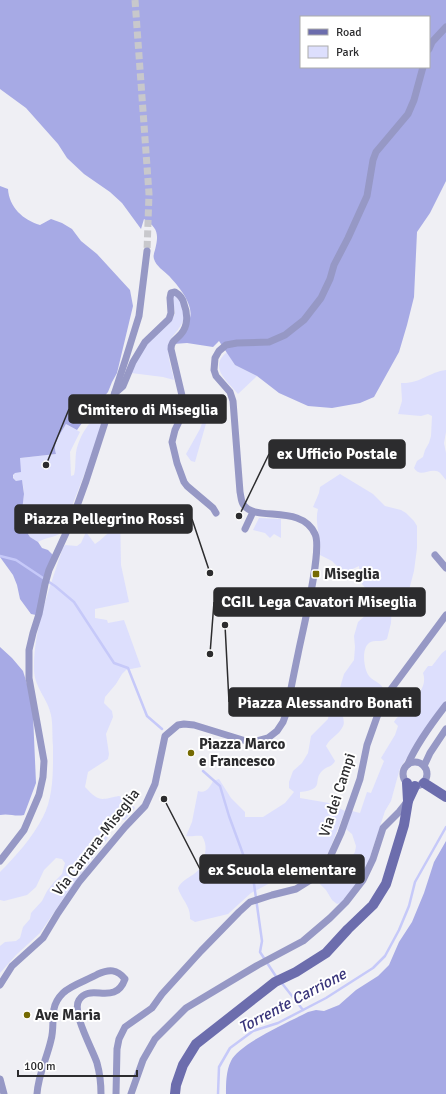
<svg xmlns="http://www.w3.org/2000/svg" width="446" height="1094" font-family="Signika,sans-serif">
<rect width="100%" height="100%" fill="#efeff4"/>
<g fill="#dddffd">
<path d="M174 295C184 304 188 317 179 328 176 333 170 338 169 343 166 355 172 368 174 380L163 377 131 373 140 351 171 321 175 314 173 298Z"/>
<path d="M227 352 235 365 257 376 238 394C227 381 208 367 227 352Z"/>
<path d="M446 370V432L444 443 446 453V480C443 477 440 471 436 471 428 469 420 478 414 468L417 461 423 457 425 450 429 443 431 436 432 416 428 414 421 416 398 414 402 401 401 383C420 384 429 372 446 370Z"/>
<path d="M107 403C96 448 78 491 61 533 54 538 46 537 38 542L30 537 28 534 31 526 29 520C18 516 24 502 24 494 24 489 23 485 22 481H16L13 477 20 458 56 454C52 442 61 433 66 424L80 432 70 452 71 476 74 475C76 467 75 460 76 453 79 433 94 417 107 403Z"/>
<polygon points="205,415 206,415 205,420 207,420 195,462 191,461 186,454 200,429"/>
<path d="M340 474 373 494 385 506 401 510 406 513 414 521 417 526V548L414 571 409 590 406 595 392 603 391 623 387 639C380 643 375 639 369 643 361 649 364 670 369 676 374 682 380 682 383 688L380 693C368 694 369 698 360 702 354 704 344 703 343 713 342 718 346 722 342 728 338 735 330 738 326 746L335 761C332 767 328 766 323 770 311 781 327 789 300 792V798L329 803 345 811 329 851 320 864 313 873 305 879 287 883H270L251 893 228 914 195 922 190 919C191 906 181 899 178 888 185 874 202 878 205 854 206 847 206 843 202 836 196 835 192 837 186 836L192 822 198 791C206 794 210 787 213 781L219 779 231 798 245 812V817H263L285 803 294 792 289 788V782L293 771 302 763 308 753 311 736 328 719 331 699 339 691 344 674 354 660 355 647 354 636 358 622 367 614 370 596 368 591 361 583 359 566 344 573 332 561 320 555C322 539 314 524 318 509L313 507 319 493 320 487Z"/>
<path d="M120 512 121 565 129 602 95 609V618L107 620 108 623 124 620 141 667 126 670 122 674 116 684 105 697 104 703 112 711 113 717 106 734 109 754 108 759 88 772 85 787C99 802 100 800 119 796L129 801 135 808 125 820C116 817 112 822 106 828L110 835 74 883 40 933 16 955 0 973V946L5 942 16 941 20 938 23 927 30 919 31 913 42 901 47 891 54 882 62 874 65 863 62 859 56 858 44 870 36 887 27 895 4 901 0 900V872C16 856 32 838 43 817 54 796 53 769 53 746 52 736 53 725 51 715 48 699 35 688 34 671 33 630 50 588 62 550L65 545 77 546 81 543 86 532 95 544C108 535 114 527 120 512Z"/>
<polygon points="259,518 281,519 281,538 274,534 270,538 265,533 253,530"/>
<path d="M446 650V700L400 768 391 801 385 811 368 863 356 885 343 902 337 904 332 900 326 890 317 881 329 868 336 869 338 874 341 873 355 852 356 846 352 834 346 829 352 811 360 813 367 792 371 793 384 761 381 758 395 735 398 726 394 722C403 708 430 692 423 673L428 666H432L442 653Z"/>
</g>
<g fill="#a7aae5" fill-rule="evenodd">
<path d="M0 0H446V181L430 213 417 232 414 297 407 325 399 352 374 397 360 403 332 408 308 406 279 393 257 376 235 365 219 341 213 347 187 343 173 344C178 337 188 325 190 318 194 304 177 284 168 275 164 271 156 266 154 259 153 256 154 253 155 250 159 234 158 228 144 219L141 229 122 203 110 192 84 174 67 158 58 144 26 108 0 89ZM301 17H429V67H301Z"/>
<path d="M0 186 8 189C9 207 23 220 40 225L51 219 62 223 72 229 81 241 97 254 130 290 133 306 117 373 112 382 108 392 102 399 99 397 92 403 80 417 82 423 77 430 66 424C61 433 52 443 56 454L20 458 21 472 15 473 13 475V478L16 481 22 480 24 494 22 511 24 515 31 523V526L28 534 30 537 38 542 42 548 48 550 53 555 36 615 31 614 20 599 17 585 13 575 0 557Z"/>
<path d="M0 647 12 658 23 671 28 687 33 715 36 783 24 815C15 817 9 813 0 815Z"/>
<path d="M446 841V1094H226C226 1083 226 1071 231 1061 238 1044 291 1021 308 1012L316 1010 324 1011 339 1005 356 990 378 976 389 965 399 942 412 922 424 893 434 862Z"/>
</g>
<g fill="none" stroke-linecap="round" stroke-linejoin="round">
<g stroke="#c6c9f9" stroke-width="2.5">
<polyline points="0,556 16,560 55,586 74,602 114,663 128,668 147,716 162,729"/>
<polyline points="203,771 220,786 229,816 254,884 262,941 260,952 277,978"/>
<polyline points="281,982 303,1010"/>
<polyline points="218,1094 219,1067 230,1048 253,1031 278,1023 326,998 373,968 385,956 399,930 409,906 415,882 446,827"/>
</g>
<polyline stroke="#c8c8cc" stroke-width="7" stroke-dasharray="7 3.5" stroke-linecap="butt" points="135,0 149,194 147,251"/>
<g stroke="#9698c5" stroke-width="7">
<polyline points="429,49 432,42 446,27"/>
<path d="M115 393 123 386 133 362 145 342 169 319 171 313 170 298 171 293 175 292C180 295 183 298 184 304 188 314 188 326 181 334 176 340 171 341 171 349L184 404V411L175 430 172 442 177 463 184 482 187 486 213 508 216 513"/>
<polyline points="245,529 253,512"/>
<polyline points="435,555 446,568"/>
<circle cx="415" cy="774" r="12"/>
<path d="M408 764C417 743 432 723 446 705"/>
<polyline points="424,766 430,753 446,729"/>
<polyline points="0,861 24,830 39,795 43,777 44,761 29,678 29,650 33,633 39,614 45,584 49,570 72,520 86,481 126,358 139,316 147,251"/>
<path d="M0 985 12 966 43 938 58 913 79 882 125 827 145 806 155 784 165 736 178 725 184 724 194 725 246 741H257L268 738 277 731 283 722 287 711C290 692 294 673 298 654 302 633 323 550 315 534 301 503 254 523 243 504 241 501 241 496 240 492L233 401 230 392 216 376 214 370 215 358 219 351 226 345 237 343 269 342 285 335 304 320 321 298 330 279 334 265 348 238 367 196 373 160 376 152 408 114 414 100 423 67"/>
<polyline points="0,1079 4,1094"/>
<path d="M37 1094C38 1075 47 1058 51 1040 54 1030 52 1019 54 1009 55 1003 59 997 63 993 71 985 88 980 98 974 109 969 117 969 125 979 115 1007 90 982 79 1000 71 1012 93 1050 97 1063 100 1074 101 1083 101 1094"/>
<polyline points="116,1094 117,1049 119,1039 125,1027 152,1008 162,994 201,951 239,912 250,902 272,895 296,889 312,879 326,866 341,833 360,779 367,745 383,700 446,615"/>
<polyline points="131,1094 143,1060 155,1039 186,1008 258,965 303,941 330,918 346,902 363,880 373,859 383,828 399,812 407,802"/>
</g>
<g stroke="#6c6dad" stroke-width="10">
<polyline points="424,783 446,797"/>
<polyline points="408,801 415,786"/>
<polyline points="175,1094 176,1085 183,1065 196,1044 275,982 296,972 326,953 348,929 373,905 386,884 404,825 408,801 407,783"/>
</g>
</g>
<g fill="#756a02" stroke="#fff" stroke-width="1.5">
<rect x="312" y="570" width="8" height="8" rx="2"/>
<circle cx="191" cy="753" r="4"/>
<circle cx="27" cy="1015" r="4"/>
</g>
<g text-anchor="middle" stroke-width="4" stroke-linejoin="round" paint-order="stroke">
<g font-size="15" font-weight="bold" fill="#2c2c2e" stroke="#fff" text-anchor="start">
<text x="324" y="579">Miseglia</text>
<text x="199" y="749">Piazza Marco<tspan x="199" dy="17">e Francesco</tspan></text>
<text x="35" y="1020">Ave Maria</text>
</g>
<g font-size="15" fill="#2c2c2e" stroke="#fff">
<text transform="translate(337 795) rotate(-72)" y="5">Via dei Campi</text>
<text transform="translate(96 842) rotate(-52)" y="5">Via Carrara-Miseglia</text>
</g>
<g font-size="16" font-style="italic" fill="#39357b" stroke="#fff">
<text transform="translate(292 1000) rotate(-28)" y="6">Torrente Carrione</text>
</g>
</g>
<path fill="none" stroke="#2c2c2e" stroke-width="1.5" d="M46 465L69 409M239 516L269 454M210 573L192 519M210 654L214 602M225 625L229 702M164 799L200 869"/>
<g fill="#2c2c2e" stroke="#fff" stroke-width="1.5">
<circle cx="46" cy="465" r="4"/>
<circle cx="239" cy="516" r="4"/>
<circle cx="210" cy="573" r="4"/>
<circle cx="210" cy="654" r="4"/>
<circle cx="225" cy="625" r="4"/>
<circle cx="164" cy="799" r="4"/>
</g>
<g fill="#2c2c2e" stroke="#2c2c2e" stroke-width="1.5">
<rect x="69" y="395" width="157" height="28" rx="4"/>
<rect x="269" y="440" width="136" height="28" rx="4"/>
<rect x="15" y="505" width="177" height="28" rx="4"/>
<rect x="214" y="588" width="211" height="28" rx="4"/>
<rect x="229" y="688" width="191" height="28" rx="4"/>
<rect x="200" y="855" width="164" height="28" rx="4"/>
</g>
<g font-size="16" text-anchor="middle" font-weight="bold" fill="#fff">
<text x="148" y="415">Cimitero di Miseglia</text>
<text x="337" y="459">ex Ufficio Postale</text>
<text x="104" y="524">Piazza Pellegrino Rossi</text>
<text x="319" y="607">CGIL Lega Cavatori Miseglia</text>
<text x="325" y="708">Piazza Alessandro Bonati</text>
<text x="282" y="875">ex Scuola elementare</text>
</g>
<rect x="300" y="16" width="130" height="52" fill="#ffffff" stroke="#ababab"/>
<rect x="308" y="29" width="20" height="6" fill="#6c6dad" stroke="#ababab"/>
<text x="336" y="36" font-size="12" fill="#2c2c2e">Road</text>
<rect x="308" y="46" width="20" height="12" fill="#dddffd" stroke="#ababab"/>
<text x="336" y="56" font-size="12" fill="#2c2c2e">Park</text>
<path d="M18 1070v6h119v-6" fill="none" stroke="#2c2c2e" stroke-width="2"/>
<text x="24" y="1070" font-size="12" fill="#2c2c2e" stroke="#ffffff" stroke-width="3" paint-order="stroke">100 m</text>
</svg>
